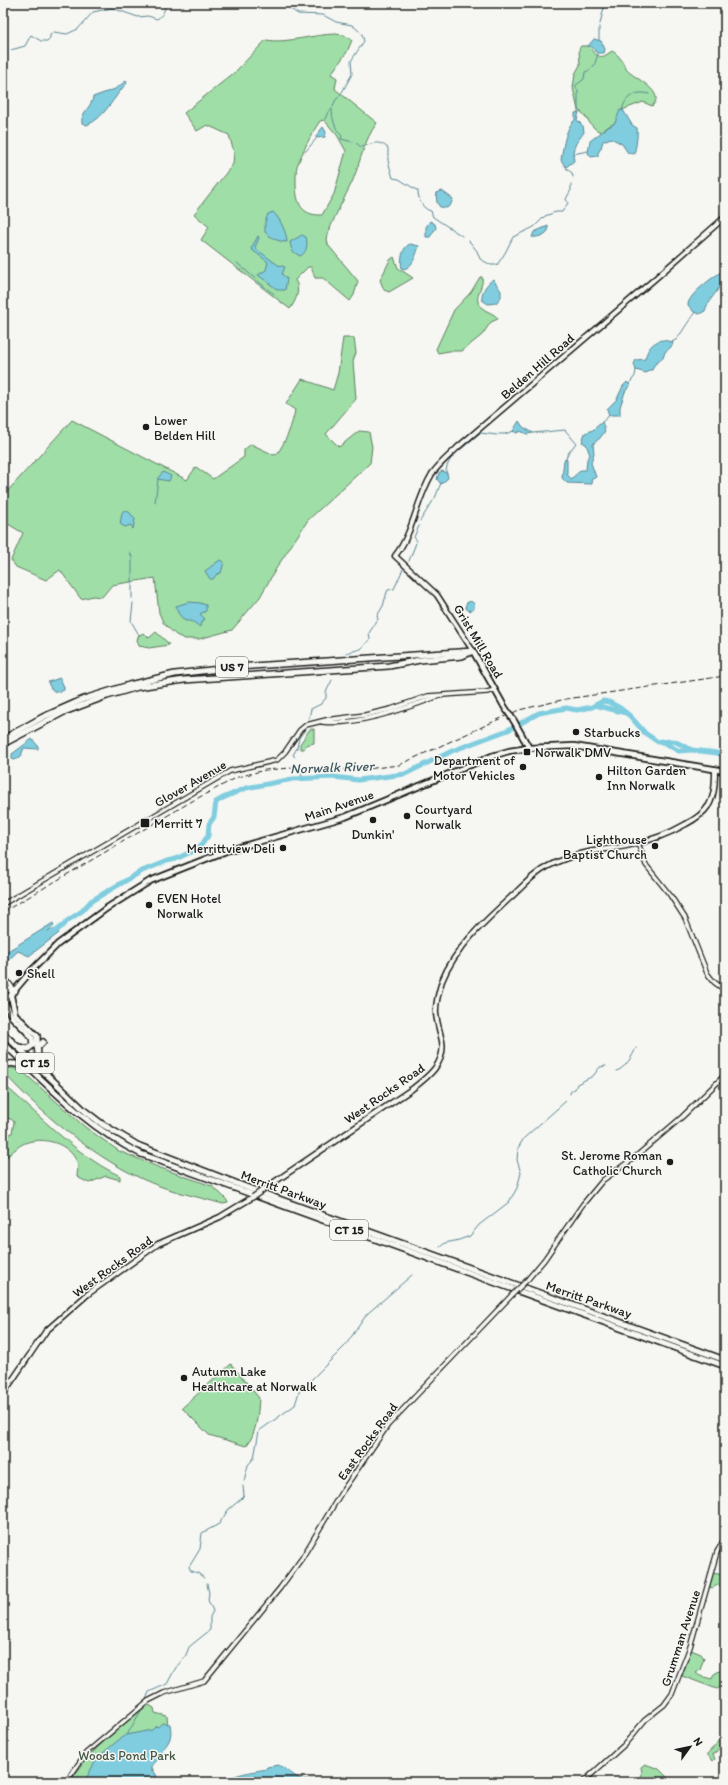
<svg xmlns="http://www.w3.org/2000/svg" width="728" height="1785" font-family="Itim,sans-serif">
<rect width="100%" height="100%" fill="#f6f6f2"/>
<filter id="ink" filterUnits="userSpaceOnUse"><feTurbulence type="fractalNoise" baseFrequency=".025" numOctaves="2"/><feDisplacementMap in="SourceGraphic" scale="8" xChannelSelector="R" yChannelSelector="G"/><feConvolveMatrix kernelMatrix="1 2 1 2 8 2 1 2 1" color-interpolation-filters="sRGB"/></filter>
<g filter="url(#ink)">
<g fill="#9fdea6" stroke="#5e7d61" fill-rule="evenodd">
<path d="M336 34 344 35 352 40 347 52 331 74 337 78 335 89 377 123C364 140 361 160 353 180 346 196 330 223 327 239L328 245 358 281 354 295 350 301 323 278H315L311 267H308L295 280C301 289 296 301 290 309L201 240 209 227 194 214 233 164 234 152 229 135 207 125 197 131 184 113 235 72 266 40C286 44 314 34 336 34ZM324 120 337 135 346 151 334 194 322 215C299 216 296 200 296 181 296 176 296 170 297 166 303 151 311 134 320 121Z"/>
<path d="M581 46H588C593 51 598 60 606 55 608 54 610 52 612 51 621 56 622 62 627 70 632 77 668 92 652 106L643 102 622 110 615 123 609 126 601 132C589 128 588 115 578 110L573 88 575 74 580 65 579 49Z"/>
<polygon points="394,257 398,268 413,278 389,292 384,290 380,280 390,260"/>
<path d="M480 277H482C484 286 476 293 478 302 481 312 495 312 498 319L491 322 482 335 462 351H449L438 353 436 349 454 310 471 292Z"/>
<path d="M343 338H354L356 353 353 361 356 399 326 434 339 447 359 431 369 432 372 447 370 463 308 520 277 567 260 597 232 630 199 639H185L176 635 164 624 159 613 155 578 112 585 102 597 93 596 81 599 60 570 46 580 16 567 11 560 23 533 3 521V496L72 420 187 480 196 467 213 479 244 457V450L251 444 274 455 277 454C286 441 292 426 295 410L286 404 302 379 333 390 338 373Z"/>
<polygon points="156,632 168,643 169,645 149,648 139,646 137,640 139,635 144,633 149,638"/>
<polygon points="310,729 314,729 314,743 306,745 304,749 300,749 300,744"/>
<path d="M8 1068H13L23 1072 85 1127 119 1151 158 1167 212 1186C216 1190 227 1198 228 1203L223 1204C203 1198 182 1194 162 1187 107 1168 44 1117 5 1074Z"/>
<path d="M3 1084C41 1116 74 1154 120 1176V1180L106 1176 89 1183 77 1177C77 1172 79 1166 77 1162 69 1143 43 1136 25 1143 17 1146 10 1155 3 1160V1138L12 1133 14 1122 11 1119 3 1118Z"/>
<path d="M231 1364 259 1398C258 1413 257 1434 246 1446L209 1435 182 1408Z"/>
<polygon points="712,1573 725,1575 724,1587 717,1585 713,1588 706,1586"/>
<path d="M691 1650 701 1654 704 1658 700 1670 696 1673 700 1676 712 1679 714 1674 725 1668C725 1677 727 1685 717 1689L682 1676Z"/>
<polygon points="149,1705 154,1708 155,1713 167,1716 168,1727 151,1766 155,1774 155,1782 77,1782 73,1777 89,1756 135,1711 139,1711"/>
<path d="M725 1735C724 1741 719 1751 713 1754L715 1759 713 1761 707 1754Z"/>
<polygon points="645,1764 659,1769 672,1782 643,1782 641,1777 642,1773 641,1767"/>
</g>
<g fill="#80cddf" stroke="#588691">
<polygon points="594,39 601,41 605,49 604,53 597,53 592,47 588,46"/>
<path d="M126 81 127 83C114 96 105 118 87 125L82 123C80 113 92 107 93 97L115 89Z"/>
<path d="M620 110H623L632 125 637 128C638 133 636 149 634 154L628 153 622 144 611 138 603 141 601 148 598 153V156L591 157 588 153 590 141C598 135 606 128 615 123Z"/>
<path d="M579 112 577 120 583 126 584 132C577 143 571 146 574 161L566 167 561 160C563 147 566 126 575 120V113Z"/>
<polygon points="323,127 326,132 325,137 316,138 316,136"/>
<polygon points="442,191 453,199 451,204 447,208 440,207 437,203 436,193"/>
<path d="M273 212C280 218 287 234 287 242 279 242 271 238 265 232V222L268 214Z"/>
<polygon points="430,221 435,224 436,228 430,237 426,237 426,227"/>
<path d="M548 226V231C545 235 537 238 532 237L534 232Z"/>
<path d="M302 235 306 237C308 244 307 253 300 256L292 251 290 242Z"/>
<polygon points="258,236 259,238 255,247 256,249 278,265 285,267 282,274 287,279 285,290 278,290 258,275 266,270 268,262 251,249"/>
<path d="M410 244 419 246C416 254 413 269 402 269 400 261 402 247 410 244Z"/>
<path d="M721 272C725 289 709 296 705 311L699 314 694 312 688 305C688 295 713 277 721 272Z"/>
<path d="M493 279 501 291V297L496 303 488 304 482 300C481 291 487 284 493 279Z"/>
<path d="M662 340 673 342 672 346 665 352 663 358 654 365 652 370H649L646 373 636 370 634 364 636 360 645 359C647 350 652 342 662 340Z"/>
<polygon points="627,382 630,385 625,392 620,407 620,415 609,415 607,409 617,399 623,386"/>
<polygon points="519,421 523,427 533,433 527,434 520,431 517,433 513,431"/>
<polygon points="602,422 605,431 600,438 593,444 594,453 591,463 596,477 591,480 592,484 567,483 562,478 564,460 566,459 567,460 567,474 571,479 581,470 586,470 587,459 590,455 586,444 582,442 585,433 593,430"/>
<polygon points="442,471 447,473 448,478 441,484 437,479 439,473"/>
<polygon points="163,472 171,476 169,481 157,479"/>
<polygon points="124,510 129,512 135,519 133,529 131,525 125,527 120,524 122,513"/>
<polygon points="220,560 224,562 221,573 217,574 213,579 210,579 205,571"/>
<circle cx="470" cy="606" r="4.5"/>
<path d="M189 602 200 603 206 605V611L200 614 205 619 201 622 200 627C196 624 192 620 185 621L178 613 176 606Z"/>
<path d="M60 678 64 687V690C56 695 50 690 48 682Z"/>
<polygon points="32,739 38,746 38,749 24,748 20,758 14,760 12,759 12,754"/>
<polygon points="53,923 54,926 48,931 57,929 59,933 29,956 18,951 3,965 3,954"/>
<path d="M162 1723 170 1724C172 1735 171 1741 162 1750L163 1753 152 1766V1771L156 1774 158 1782H86V1779L97 1758 121 1738 126 1735 152 1730 156 1726 158 1727Z"/>
<path d="M278 1765C290 1769 299 1785 312 1779L318 1782H226C230 1774 258 1771 266 1769L267 1767Z"/>
</g>
<g fill="none" stroke-linecap="round" stroke-linejoin="round">
<g stroke="#588691" stroke-width="1">
<polyline points="201,3 203,3"/>
<polyline points="278,3 286,6 298,14 323,15 336,22 352,25 359,31"/>
<polyline points="600,24 605,3"/>
<polyline points="599,40 599,27"/>
<polyline points="3,48 6,50"/>
<path d="M11 50 25 46 31 35 41 41H47L50 38V35L54 32 67 34 78 29 93 12 112 8 138 17 148 16 157 19C163 15 165 11 165 4L168 3"/>
<polyline points="333,107 335,101 341,94 352,74 351,61 364,41 362,34"/>
<path d="M332 109C332 119 335 129 342 136L341 139 353 142"/>
<path d="M622 111C624 97 636 90 649 94"/>
<path d="M578 113V91L575 86 584 79 585 72C595 69 595 62 598 54"/>
<polyline points="325,119 328,112 331,110"/>
<path d="M356 143 361 147C373 144 377 139 388 148V161L393 178 399 179 418 191C418 199 422 209 431 211L433 217 462 236"/>
<polyline points="305,152 316,139"/>
<polyline points="573,154 588,151"/>
<polyline points="566,168 572,173 573,177"/>
<polyline points="469,241 477,251 480,259 491,265 497,265 505,253 513,237 534,227 545,216 556,212 562,212 568,203 566,199 571,190 571,184"/>
<polyline points="237,263 266,288"/>
<polyline points="721,273 725,259"/>
<polyline points="267,289 274,294"/>
<polyline points="672,342 677,339 695,312"/>
<polyline points="629,384 635,376 636,370"/>
<polyline points="602,422 610,415"/>
<polyline points="533,433 565,430 576,443 567,455 566,460"/>
<polyline points="499,434 505,434 514,431"/>
<polyline points="460,450 480,433 497,435"/>
<path d="M446 473C446 464 451 458 458 451"/>
<polyline points="435,498 441,483"/>
<polyline points="155,502 158,480"/>
<polyline points="420,521 433,501"/>
<polyline points="417,541 414,537 419,526"/>
<polyline points="130,552 132,558 132,598"/>
<polyline points="409,561 416,543"/>
<polyline points="133,603 131,621 139,635"/>
<polyline points="346,653 361,649 370,639 369,633 378,619 377,616 383,606 387,592 388,590 394,589 403,569"/>
<polyline points="309,718 311,709 321,704 326,698 326,692 332,680"/>
<polyline points="295,757 293,755 297,748 299,738 307,727"/>
<polyline points="300,770 303,779"/>
<path d="M617 1071C626 1067 632 1057 636 1048"/>
<polyline points="570,1094 571,1091 575,1089 577,1084 593,1076 600,1067 606,1066"/>
<polyline points="440,1247 445,1243 459,1240 470,1236 479,1225 509,1202 517,1188 521,1173 517,1160 518,1148 524,1138 566,1101"/>
<polyline points="244,1481 248,1465 254,1458 259,1431 295,1405 299,1392 345,1346 367,1314 412,1275"/>
<polyline points="204,1578 198,1573 191,1571 189,1567 200,1549 202,1533 219,1524 228,1510 241,1499 244,1496 243,1486"/>
<polyline points="145,1702 149,1692 167,1684 175,1669 186,1655 189,1647 210,1630 210,1617 213,1611 208,1600 209,1593 207,1584"/>
<polyline points="127,1735 143,1707"/>
</g>
<g stroke="#80cddf" stroke-width="5">
<polyline points="595,705 626,713"/>
<polyline points="661,741 679,751 691,750"/>
<polyline points="51,933 56,931 64,925 67,921 82,911 91,901 142,871 167,861 176,859 199,848 208,836 209,824 214,817 216,802 223,798 246,788 293,779 334,777 358,780 405,774 452,751 508,730 539,713 566,708 577,710 592,707 603,701 609,702 620,708 630,716 645,733 658,742 674,741 692,750 717,753 725,756"/>
</g>
<g stroke="#1c1c1c" stroke-width="6">
<g id="tertiary">
<path d="M322 722C355 726 405 709 436 697"/>
<polyline points="638,843 646,865 670,895 685,918 707,973 714,982 725,990"/>
<polyline points="3,904 230,771 277,760 285,752 300,730 306,725 326,720 365,715 391,709 428,696 487,692 495,690"/>
<polyline points="3,975 15,991"/>
<polyline points="528,1279 544,1260 583,1204 603,1180 634,1158 682,1117 725,1075"/>
<polyline points="66,1782 86,1753 148,1701 164,1693 204,1681 280,1588 302,1558 341,1493 388,1425 511,1296"/>
<polyline points="583,1782 624,1745 645,1720 664,1705 672,1694 690,1647 717,1552 725,1538"/>
</g>
</g>
<g stroke="#1c1c1c" stroke-width="7">
<g id="secondary">
<path d="M473 651 437 595 395 556C414 532 416 500 432 474 439 464 449 456 458 447L657 277 725 217"/>
<path d="M267 1187 412 1089C428 1077 446 1063 442 1041 440 1032 437 1023 436 1014 435 1003 439 991 442 981 455 948 485 921 511 897 519 890 526 882 535 875 552 861 579 853 600 850 610 848 620 848 630 845 649 841 669 834 686 824 696 819 703 814 709 805 715 794 715 781 715 769"/>
<polyline points="3,1394 46,1331 88,1294 158,1244 220,1217 253,1197"/>
</g>
</g>
<g stroke="#1c1c1c" stroke-width="8">
<g id="primary">
<polyline points="11,996 15,1014 37,1036"/>
<polyline points="5,1003 12,1017 27,1032"/>
<polyline points="3,1004 31,971 58,944 107,908 150,881 226,851 345,817 492,756 509,751 529,748"/>
</g>
</g>
<g stroke="#1c1c1c" stroke-width="8">
<g id="trunk">
<polyline points="473,651 504,706"/>
<polyline points="514,721 529,748 574,746 725,771"/>
</g>
</g>
<g stroke="#1c1c1c" stroke-width="8">
<g id="motorway">
<polyline points="3,739 43,717 84,699 129,685 175,674 237,667 473,651"/>
<polyline points="3,744 64,712 107,696 138,687 184,680 389,666 420,660 462,656 473,651"/>
<polyline points="3,988 15,991"/>
<polyline points="3,1033 85,1111 102,1124 137,1145 251,1189 725,1360"/>
<polyline points="37,1036 38,1058 47,1072"/>
<path d="M3 1043C47 1084 86 1127 141 1154L725 1366"/>
<polyline points="19,1047 28,1049 33,1045 32,1038 27,1032"/>
<polyline points="37,1048 43,1042"/>
<path d="M3 1065C13 1062 20 1064 28 1069"/>
</g>
</g>
<use href="#tertiary" stroke="#f6f6f2" stroke-width="3.5"/>
<use href="#secondary" stroke="#f6f6f2" stroke-width="4"/>
<use href="#primary" stroke="#f6f6f2" stroke-width="4.5"/>
<use href="#trunk" stroke="#f6f6f2" stroke-width="4.5"/>
<use href="#motorway" stroke="#f6f6f2" stroke-width="5"/>
<polyline stroke="#1c1c1c" stroke-width="1" stroke-dasharray="6 3" stroke-linecap="butt" points="3,912 194,800 238,777 265,770 291,768 358,770 399,765 519,710 566,699 725,676"/>
<g stroke="#1c1c1c" stroke-width="6" stroke-linecap="butt">
<polyline id="tertiary-bridge" points="511,1296 528,1279"/>
</g>
<g stroke="#1c1c1c" stroke-width="7" stroke-linecap="butt">
<polyline id="secondary-bridge" points="253,1197 267,1187"/>
</g>
<g stroke="#1c1c1c" stroke-width="8" stroke-linecap="butt">
<polyline id="trunk-bridge" points="504,706 514,721"/>
</g>
<use href="#tertiary-bridge" stroke="#f6f6f2" stroke-width="3.5"/>
<use href="#secondary-bridge" stroke="#f6f6f2" stroke-width="4"/>
<use href="#trunk-bridge" stroke="#f6f6f2" stroke-width="4.5"/>
</g>
</g>
<g fill="#1c1c1c" stroke="#f6f6f2" stroke-width="1.5">
<circle cx="146" cy="427" r="4"/>
<circle cx="576" cy="732" r="4"/>
<rect x="523" y="748" width="8" height="8" rx="2"/>
<circle cx="523" cy="767" r="4"/>
<circle cx="599" cy="777" r="4"/>
<circle cx="407" cy="816" r="4"/>
<circle cx="373" cy="820" r="4"/>
<rect x="140" y="818" width="10" height="10" rx="2"/>
<circle cx="655" cy="846" r="4"/>
<circle cx="283" cy="848" r="4"/>
<circle cx="149" cy="905" r="4"/>
<circle cx="19" cy="973" r="4"/>
<circle cx="670" cy="1162" r="4"/>
<circle cx="184" cy="1378" r="4"/>
</g>
<g text-anchor="middle" stroke-width="3" stroke-linejoin="round" paint-order="stroke">
<g fill="#f6f6f2" stroke="#5d5d5c" stroke-width="1">
<rect x="216" y="657" width="32" height="20" rx="3"/>
<rect x="16" y="1053" width="38" height="20" rx="3"/>
<rect x="330" y="1220" width="38" height="20" rx="3"/>
</g>
<g font-size="12" font-weight="bold" fill="#1c1c1c">
<text x="232" y="671">US 7</text>
<text x="35" y="1067">CT 15</text>
<text x="349" y="1234">CT 15</text>
</g>
<g font-size="13" fill="#1c1c1c" stroke="#f6f6f2">
<text transform="translate(537 366) rotate(-41)" y="5">Belden Hill Road</text>
<text transform="translate(479 641) rotate(59)" y="5">Grist Mill Road</text>
<text transform="translate(190 783) rotate(-30)" y="5">Glover Avenue</text>
<text transform="translate(339 805) rotate(-19)" y="5">Main Avenue</text>
<text transform="translate(384 1093) rotate(-35)" y="5">West Rocks Road</text>
<text transform="translate(284 1189) rotate(20)" y="5">Merritt Parkway</text>
<text transform="translate(112 1266) rotate(-36)" y="5">West Rocks Road</text>
<text transform="translate(589 1299) rotate(19)" y="5">Merritt Parkway</text>
<text transform="translate(367 1441) rotate(-54)" y="5">East Rocks Road</text>
<text transform="translate(680 1638) rotate(-72)" y="5">Grumman Avenue</text>
</g>
<g font-size="13" fill="#1c1c1c" stroke="#f6f6f2" text-anchor="start">
<text x="154" y="425">Lower<tspan x="154" dy="15">Belden Hill</tspan></text>
<text x="584" y="737">Starbucks</text>
<text x="535" y="757">Norwalk DMV</text>
<text x="515" y="765" text-anchor="end">Department of<tspan x="515" dy="15">Motor Vehicles</tspan></text>
<text x="607" y="775">Hilton Garden<tspan x="607" dy="15">Inn Norwalk</tspan></text>
<text x="415" y="814">Courtyard<tspan x="415" dy="15">Norwalk</tspan></text>
<text x="154" y="828">Merritt 7</text>
<text x="373" y="839" text-anchor="middle">Dunkin'</text>
<text x="647" y="844" text-anchor="end">Lighthouse<tspan x="647" dy="15">Baptist Church</tspan></text>
<text x="275" y="853" text-anchor="end">Merrittview Deli</text>
<text x="157" y="903">EVEN Hotel<tspan x="157" dy="15">Norwalk</tspan></text>
<text x="27" y="978">Shell</text>
<text x="662" y="1160" text-anchor="end">St. Jerome Roman<tspan x="662" dy="15">Catholic Church</tspan></text>
<text x="192" y="1376">Autumn Lake<tspan x="192" dy="15">Healthcare at Norwalk</tspan></text>
</g>
<g font-size="13" fill="#435645" stroke="#f6f6f2">
<text x="127" y="1760">Woods Pond Park</text>
</g>
<g font-size="14" font-style="italic" fill="#3f5a60" stroke="#f6f6f2">
<text transform="translate(332 767) rotate(-2)" y="5">Norwalk River</text>
</g>
</g>
<rect width="728" height="1785" fill="none" stroke="#f6f6f2" stroke-width="16"/>
<rect x="8" y="8" width="712" height="1769" fill="none" stroke="#1c1c1c" stroke-width="1.5" filter="url(#ink)"/>
<g transform="translate(690 1747) rotate(57)" stroke="#f6f6f2" stroke-width="3" paint-order="stroke">
<path d="M0-3L7 15L0 10L-7 15Z" fill="#1c1c1c"/>
<text y="-6" font-size="11" font-weight="bold" text-anchor="middle" fill="#1c1c1c">N</text>
</g>
</svg>
